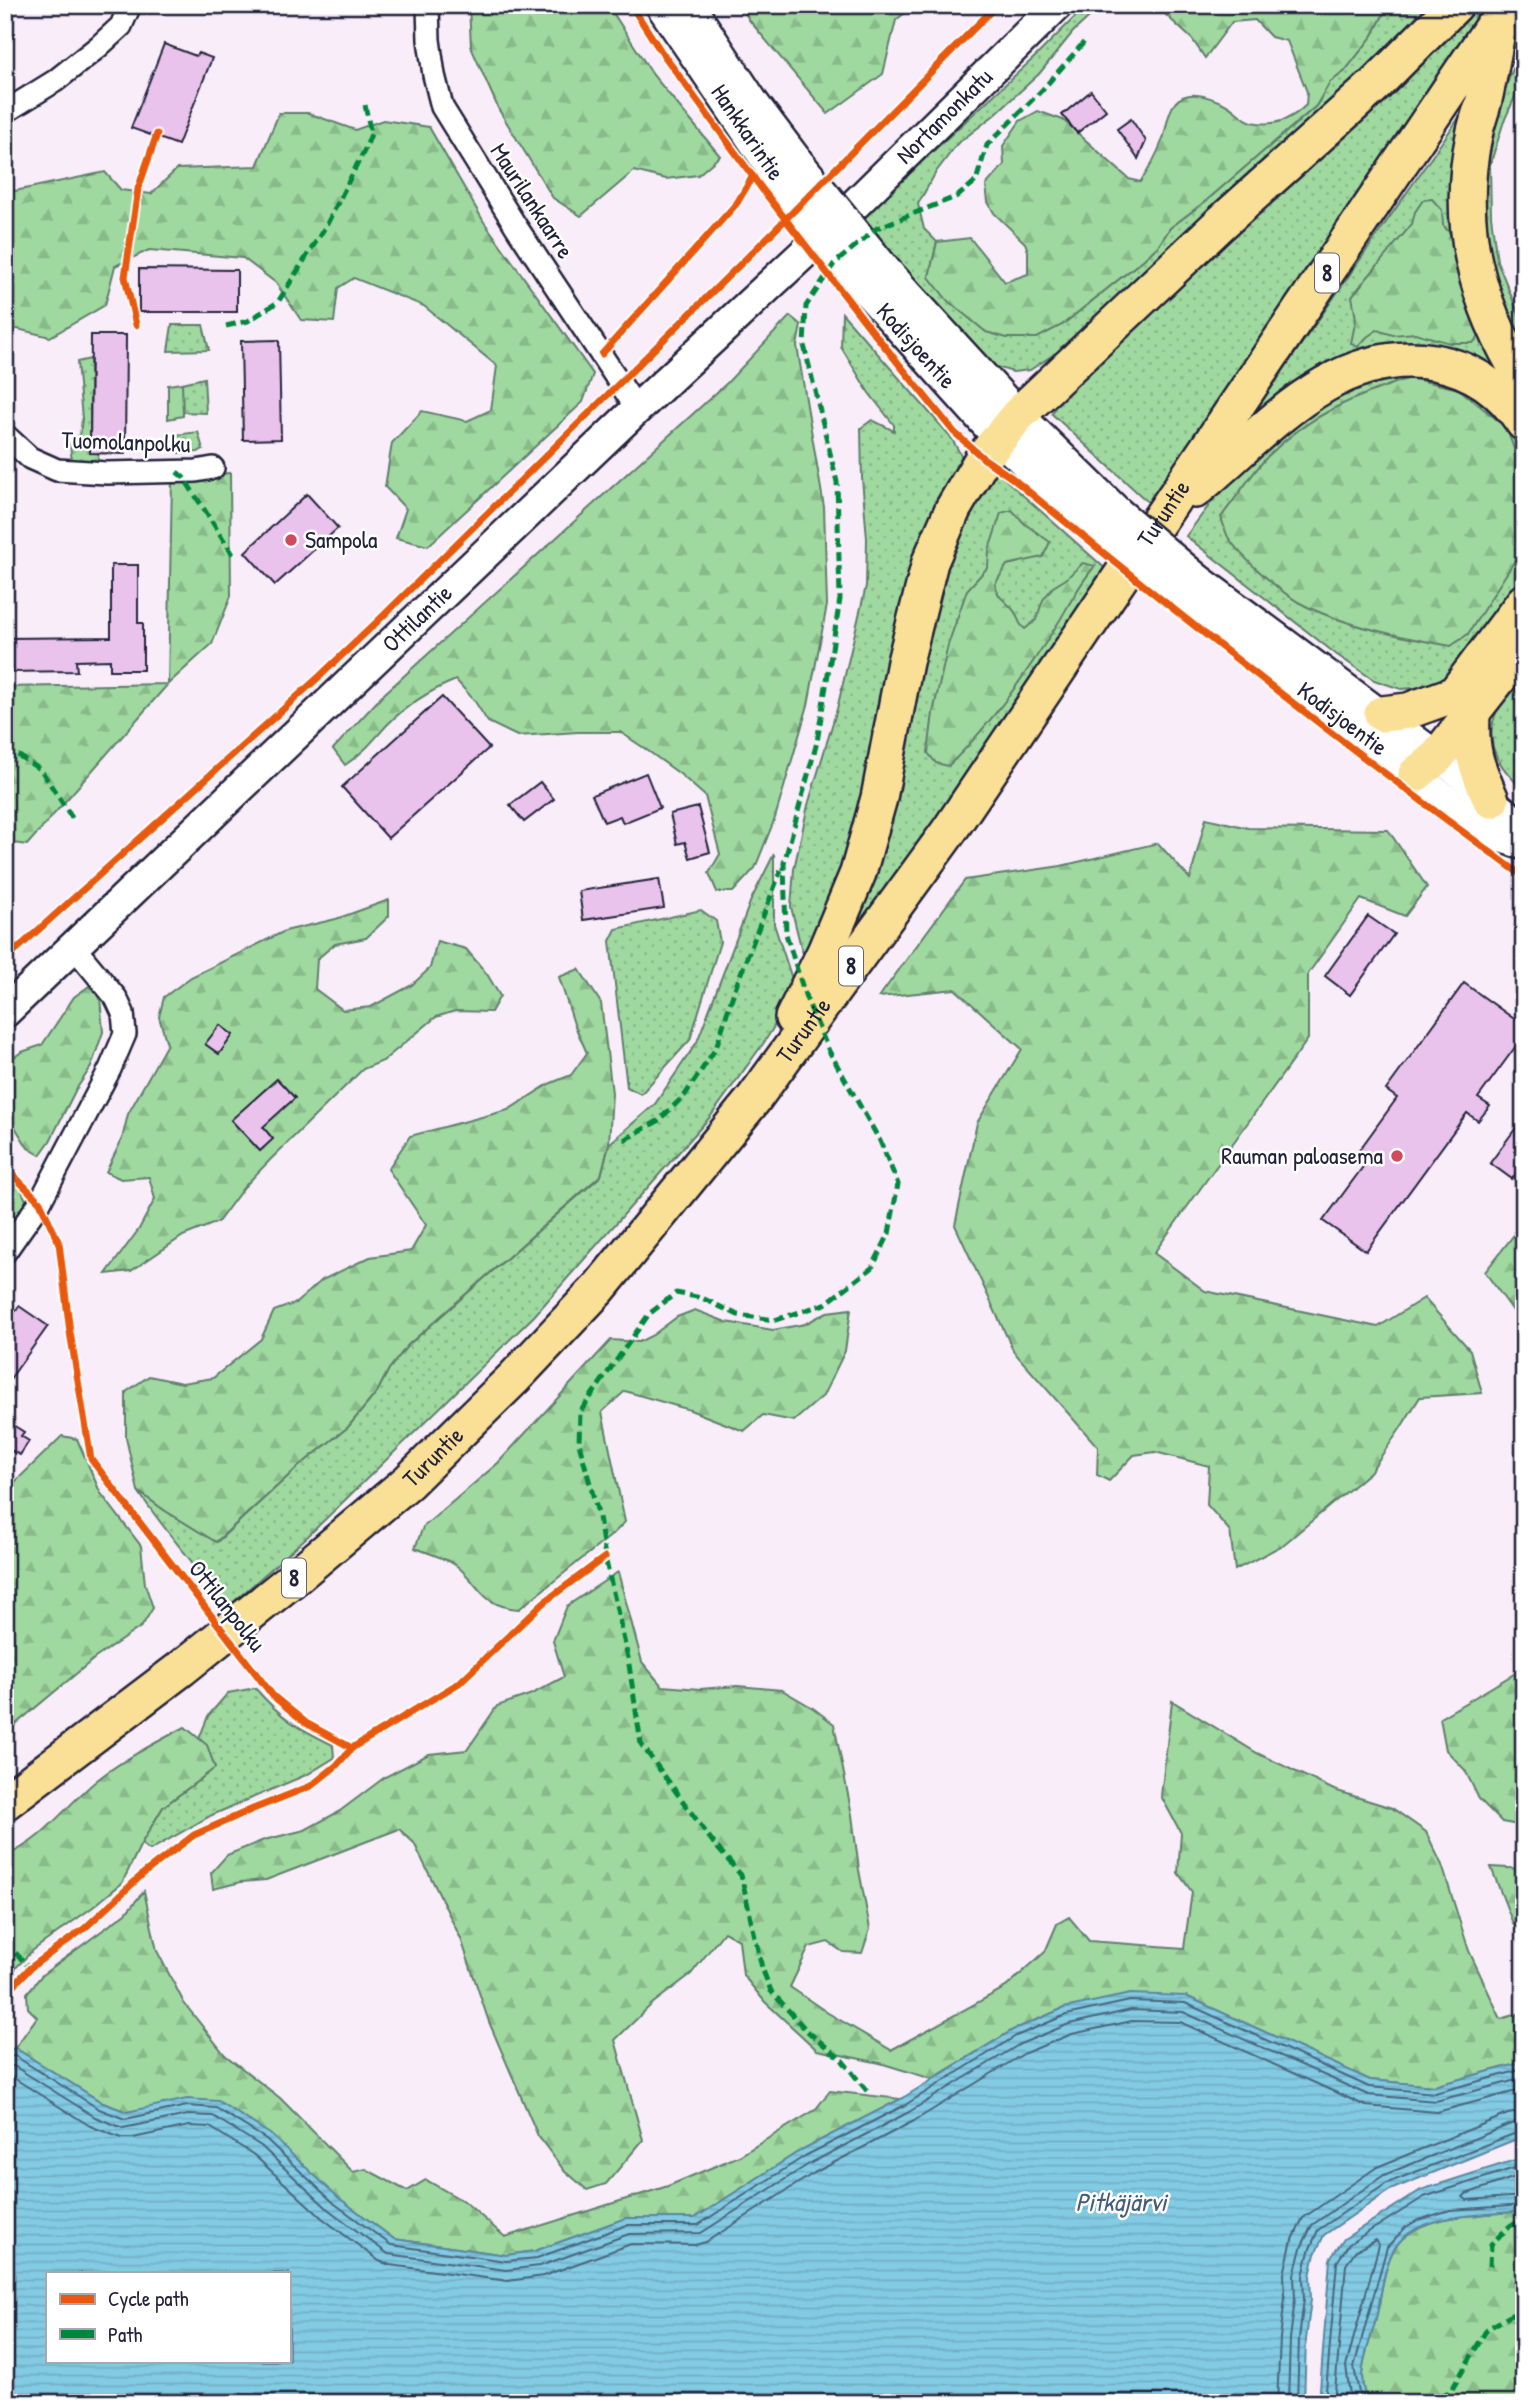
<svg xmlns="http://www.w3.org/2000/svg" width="1529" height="2408" font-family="'Patrick Hand',sans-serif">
<defs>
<pattern id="grass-dots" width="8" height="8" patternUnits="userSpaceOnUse" patternTransform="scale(1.75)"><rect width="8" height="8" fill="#9fd99f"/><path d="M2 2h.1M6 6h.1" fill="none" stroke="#89ba8a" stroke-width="1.8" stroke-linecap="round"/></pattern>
<pattern id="forest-firs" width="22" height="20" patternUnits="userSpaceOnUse" patternTransform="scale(1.75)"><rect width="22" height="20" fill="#9fd99f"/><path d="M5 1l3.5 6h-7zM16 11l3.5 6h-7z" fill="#89ba8a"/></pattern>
<pattern id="water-rules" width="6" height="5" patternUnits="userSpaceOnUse" patternTransform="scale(1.75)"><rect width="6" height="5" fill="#82cbe3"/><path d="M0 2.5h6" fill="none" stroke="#70aec4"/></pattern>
</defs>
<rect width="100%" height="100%" fill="#f9edfa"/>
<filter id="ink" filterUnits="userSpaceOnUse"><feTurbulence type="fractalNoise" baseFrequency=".0143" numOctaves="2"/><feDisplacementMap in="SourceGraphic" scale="14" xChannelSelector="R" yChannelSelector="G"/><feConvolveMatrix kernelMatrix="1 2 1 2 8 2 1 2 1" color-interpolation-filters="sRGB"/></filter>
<g filter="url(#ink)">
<g fill="url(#grass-dots)" stroke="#607e6d" stroke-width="2">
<polygon points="1087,5 1102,5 1073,32 1039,74 993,116 957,144 936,172 918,204 924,229 937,242 929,277 1062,325 1144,259 1159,245 1170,228 1207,200 1316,106 1330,82 1344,72 1373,35 1388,5 1438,5 1065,347 1030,370 1013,372 993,366 948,324 861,218 1037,55"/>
<polygon points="1472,5 1489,5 1151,505 1052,414 1058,401 1443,36"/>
<polygon points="1524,45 1524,77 1504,121 1490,165 1491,216 1497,261 1524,327 1524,357 1503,319 1479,220 1488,124"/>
<polygon points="1474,96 1460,171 1524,395 1425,351 1236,438"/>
<polygon points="842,313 950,436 961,455 959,476 856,850 805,963 791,907 794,869 808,805 837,709 866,586 867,539 862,478 861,428 872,420 894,431 894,425 869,393 841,347"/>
<polygon points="172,325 203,325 209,350 168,351"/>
<polygon points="90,359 90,453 99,453 95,472 73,471 70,444 80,435 82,419 77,362"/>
<polygon points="1360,376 1455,376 1524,438 1524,576 1519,587 1449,676 1428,687 1401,689 1374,680 1337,655 1186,536 1228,480 1259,446"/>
<polygon points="204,378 206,413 182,412 182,383"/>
<polygon points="198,432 203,449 198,452 179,453 175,435"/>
<polygon points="997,472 1109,572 839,959 895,806 941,577 956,538 987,480"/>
<path d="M1524 667V790C1473 745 1489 715 1524 667Z"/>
<path d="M774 854V924L796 991 765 1041 710 1117 534 1316 308 1536 227 1608C199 1568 165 1532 138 1491L164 1510 217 1542 298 1467 348 1427 377 1392 389 1369 408 1345 601 1176 609 1144 655 1104 697 1042 751 900Z"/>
<polygon points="701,910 716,921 720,942 690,1040 641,1094 627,1087 610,941 616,929"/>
<path d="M255 1688C282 1719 296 1727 333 1745L334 1758 308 1774 212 1815 150 1850 141 1844 163 1807 215 1768 207 1746 199 1739 208 1716 228 1693Z"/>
</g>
<g fill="url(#forest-firs)" stroke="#607e6d" stroke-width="2">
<polygon points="469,5 608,5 653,75 720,156 698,175 666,179 634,171 581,216 553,198 499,110 471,47"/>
<polygon points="741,5 915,5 896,20 883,74 828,114 749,20"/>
<path d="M1166 5H1388L1373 35 1344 72 1330 82 1316 106 1207 200 1170 228 1159 245 1144 259 1062 325 1037 338H1007L986 332 948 301 929 277 937 242 970 238 1005 282 1028 274V251L1025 243 994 213 988 202 986 185 1004 165 1003 146 1020 121 1038 111 1063 120 1129 179 1140 182C1150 169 1157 154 1163 139 1167 127 1167 113 1175 103 1188 88 1210 97 1225 104 1235 109 1242 119 1252 122 1274 127 1292 119 1306 105L1307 92 1287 41 1271 37 1255 20 1232 22 1205 58 1192 39 1165 14Z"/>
<polygon points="279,113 308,113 355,130 383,120 429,127 484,222 593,374 583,402 428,546 396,538 406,509 385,487 392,443 422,411 467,421 491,410 497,366 424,306 354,278 338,288 334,322 301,320 276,283 243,258 149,250 115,266 105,305 50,337 5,326 5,187 15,191 105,172 121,190 151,194 177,169 257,166"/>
<polygon points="1432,199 1442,210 1443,225 1453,237 1454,259 1470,313 1481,334 1473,343 1450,343 1415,333 1393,335 1377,330 1367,337 1358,347 1351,343 1356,319 1352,296 1412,224 1415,212 1423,200"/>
<path d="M790 316 801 325 797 346 824 507 827 605 808 705 775 818 755 868 733 892H717L709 873 720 854 705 796 680 774 644 748 620 732H578L517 736 488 722 474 700 456 680C431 690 408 704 388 724 372 741 366 751 345 765L333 749 384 694 727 383Z"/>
<path d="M1410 378 1459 389 1506 427 1524 476V546L1468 634 1451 646C1406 638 1340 625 1300 603 1281 593 1239 555 1228 537 1225 531 1223 523 1221 517 1237 497 1251 474 1268 456 1310 414 1356 396 1410 378Z"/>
<polygon points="230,473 231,596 212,644 168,684 27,845 5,842 5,687 168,684 172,480"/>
<path d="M1012 510 1025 524 1050 542 1043 557 1007 565 995 584C999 602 1005 598 1014 611 1020 618 1016 622 1025 629L1036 620 1043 600 1053 587 1066 579 1083 563 1095 566C1080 583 1071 601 1060 620 1029 670 990 726 948 766L936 763 928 753 933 713 948 645 967 590 988 567 989 550 1001 513Z"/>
<polygon points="1206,818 1248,828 1388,830 1427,887 1405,916 1361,899 1308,974 1308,1039 1154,1253 1205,1291 1378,1327 1424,1298 1470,1350 1482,1393 1420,1397 1400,1429 1370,1472 1283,1545 1235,1570 1230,1531 1207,1505 1209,1466 1155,1452 1134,1455 1109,1481 1097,1475 1098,1447 1014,1352 955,1225 977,1123 1022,1049 955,989 879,997 965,880 1061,866 1158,843 1190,879"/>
<polygon points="389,900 389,916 366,938 335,944 317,959 315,989 343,1010 371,1007 412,985 430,968 437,941 466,949 487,974 500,996 491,1012 455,1011 436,1017 383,1061 363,1069 271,1159 244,1187 218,1222 183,1236 131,1271 106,1274 139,1229 155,1199 149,1177 121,1179 106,1172 122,1139 128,1114 167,1044 159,1017 164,997 191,977 285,931 336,919"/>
<polygon points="579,969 601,1003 612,1093 609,1144 601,1175 408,1345 389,1369 377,1392 348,1427 298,1467 216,1542 164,1510 138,1491 126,1438 126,1392 149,1376 182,1383 213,1378 261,1339 274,1311 296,1303 322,1280 370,1257 411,1251 426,1225 388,1169 410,1136 508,1110 549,1084 571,1075 587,1053 574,1024 559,977"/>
<polygon points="89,986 100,997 103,1032 91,1067 75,1091 50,1141 40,1155 28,1148 5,1111 5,1063 22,1052 42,1045 74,997"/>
<polygon points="5,1171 21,1189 28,1205 5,1229"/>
<polygon points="1524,1222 1524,1326 1485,1272"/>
<path d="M851 1309 845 1351 823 1396 794 1421 763 1415 744 1431 690 1410 625 1391 602 1412 625 1522 613 1534 519 1609C481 1606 482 1587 457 1566 446 1558 428 1553 415 1548L423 1527 498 1463 611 1340 639 1342 653 1335 677 1317 695 1310 726 1322 773 1330 805 1324 827 1312Z"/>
<polygon points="62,1436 77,1439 100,1492 141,1546 145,1584 153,1608 142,1626 95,1658 5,1733 5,1487 16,1481"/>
<polygon points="618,1572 642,1662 662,1686 700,1689 737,1686 782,1690 813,1708 834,1724 852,1815 859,1870 870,1929 862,1953 843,1952 828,1942 809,1947 790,1987 828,2013 891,2050 1006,1987 1045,1952 1057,1924 1069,1917 1089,1941 1184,1948 1192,1892 1178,1873 1181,1833 1161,1796 1172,1701 1257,1753 1334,1790 1392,1808 1426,1832 1442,1865 1469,1951 1501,2019 1524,2012 1524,2062 1434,2086 1370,2080 1186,1996 1064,2008 1013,2030 932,2079 880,2063 817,2050 765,2002 743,1975 739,1940 724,1932 691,1974 652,2004 615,2040 643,2140 606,2184 587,2190 563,2169 538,2136 489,2022 461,1939 414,1843 399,1829 266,1880 241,1882 213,1889 211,1873 227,1855 264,1840 305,1830 340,1811 385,1777 429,1754 467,1750 497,1706 532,1694 564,1677 553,1641 567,1606"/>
<polygon points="1524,1668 1524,1826 1502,1822 1479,1799 1465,1770 1446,1750 1440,1718"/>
<path d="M185 1727 207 1745 215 1768 163 1807 141 1844 122 1883 93 1907 32 1951 5 1979V1856C45 1840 68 1802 101 1777 126 1758 157 1742 185 1727Z"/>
<polygon points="1491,1867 1524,1869 1524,1942 1512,1921"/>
<polygon points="144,1891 157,1951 184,2003 225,2055 280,2098 353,2172 366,2169 407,2191 426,2180 465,2202 505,2237 668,2186 739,2156 815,2110 830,2091 901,2099 801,2150 695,2218 626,2218 535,2251 506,2255 394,2239 339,2198 156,2107 127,2112 103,2103 15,2048 37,2017 28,2008 27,1993 42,1975 126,1913"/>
<path d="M1524 2211V2403H1369C1354 2379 1367 2351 1374 2326 1381 2303 1381 2276 1392 2253 1413 2210 1483 2216 1524 2211Z"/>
</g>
<polygon fill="#9fd99f" stroke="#607e6d" stroke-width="2" points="182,383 183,416 168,419 168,385"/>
<g fill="url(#water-rules)" stroke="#5c87a0" stroke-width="2" fill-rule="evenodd">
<path d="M1130 1994 1186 1996 1370 2080 1434 2086 1524 2062V2136L1390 2190 1324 2235 1315 2254 1310 2276 1311 2299 1306 2340 1304 2403H5V2051L15 2048 103 2103 127 2112 187 2099 218 2101 270 2134 339 2198 394 2239 506 2255 535 2251 626 2218H695L801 2150 901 2099 1013 2030 1064 2008ZM47 2273H289V2361H47Z"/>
<path d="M1524 2157V2211C1484 2216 1413 2210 1392 2253 1381 2276 1381 2303 1374 2326 1367 2351 1354 2378 1369 2403H1319L1330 2259 1344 2239 1421 2190Z"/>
</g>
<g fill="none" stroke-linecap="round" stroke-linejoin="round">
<g stroke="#48667e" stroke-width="2">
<polyline points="5,2057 15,2056 99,2109 125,2119 187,2106 216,2108 266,2139 335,2204 391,2245 506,2261 537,2258 627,2225 698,2225 805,2156 905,2105 1016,2036 1066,2015 1130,2001 1185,2003 1369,2087 1435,2093 1524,2069"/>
<polyline points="5,2066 14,2066 95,2117 123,2128 188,2115 213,2116 261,2146 329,2210 388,2254 506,2270 540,2266 629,2234 701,2233 809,2164 909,2112 1020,2044 1069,2024 1131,2010 1183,2012 1368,2095 1436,2101 1524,2078"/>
<polyline points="5,2077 12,2077 90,2126 121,2138 133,2138 189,2126 210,2127 254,2155 322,2218 379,2261 390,2265 508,2281 543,2276 631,2244 695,2245 706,2242 814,2173 914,2121 1025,2053 1072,2034 1132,2021 1180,2022 1366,2106 1437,2112 1524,2089"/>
<polyline points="1524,2174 1466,2194 1463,2197 1467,2200 1524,2196"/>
<polyline points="1277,2403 1280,2338 1285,2298 1284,2274 1291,2244 1303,2218 1377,2167 1508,2114 1524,2111"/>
<polyline points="1288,2403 1290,2339 1295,2299 1294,2275 1301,2248 1312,2225 1384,2175 1511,2124 1524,2121"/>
<polyline points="1297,2403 1299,2339 1304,2299 1303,2276 1309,2251 1318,2230 1387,2183 1524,2130"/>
<polyline points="1325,2403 1337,2262 1349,2244 1424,2197 1524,2165"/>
<polyline points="1334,2403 1346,2265 1355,2251 1376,2240 1379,2245 1346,2366 1351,2403"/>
<polyline points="1361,2403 1354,2367 1387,2247 1406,2227 1418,2220 1450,2210 1524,2205"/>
</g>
</g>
<g fill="#eac3ed" stroke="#22223b" stroke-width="2">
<polygon points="164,44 196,56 198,53 212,58 178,145 131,128"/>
<polygon points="1091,91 1106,110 1077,133 1062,115"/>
<polygon points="1131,119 1146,141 1138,159 1117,129"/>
<polygon points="139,269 237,270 237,312 139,312"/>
<polygon points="91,335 126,335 125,454 90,453"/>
<polygon points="279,340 281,439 243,440 241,341"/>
<polygon points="307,494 338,528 275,585 245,552"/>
<polygon points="111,565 138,565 138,623 143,623 143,670 110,670 110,660 76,661 77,671 5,672 5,638 111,637"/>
<polygon points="442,697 489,748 388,838 342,787"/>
<polygon points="646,773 660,808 623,823 620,816 604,822 592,795"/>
<polygon points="540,782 554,799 524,822 510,805"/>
<polygon points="698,807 710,852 690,858 685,842 677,844 670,814"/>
<polygon points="659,879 664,908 583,920 579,891"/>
<polygon points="1368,916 1394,934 1350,995 1325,976"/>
<polygon points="1464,983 1524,1026 1524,1035 1478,1098 1490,1106 1478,1121 1467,1113 1366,1251 1323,1221 1365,1164 1355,1156 1397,1098 1386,1090"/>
<polygon points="220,1025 233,1035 219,1054 205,1044"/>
<polygon points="277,1079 295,1098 263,1127 273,1139 260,1151 231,1120"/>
<polygon points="1524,1117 1524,1162 1512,1179 1490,1163"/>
<polygon points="19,1306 48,1326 5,1386 5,1326"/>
<polygon points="5,1420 24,1432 21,1436 29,1441 20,1455 12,1451 5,1462"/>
</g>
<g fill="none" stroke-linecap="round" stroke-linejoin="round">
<g stroke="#22223b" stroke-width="26">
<g id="minor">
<polyline points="428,5 429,40 434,75 442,107 517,228 637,409"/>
<polyline points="5,112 55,81 98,47 121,26 130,5"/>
<polyline points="5,435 30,458 57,470 107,473 196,471 213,468"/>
<polyline points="5,1252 40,1202 110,1069 125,1034 123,1013 116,998 74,947"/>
</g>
</g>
<g stroke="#22223b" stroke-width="32">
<g id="tertiary">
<polyline points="1437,757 1515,819 1524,834"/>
<polyline points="1416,774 1501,839 1524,846"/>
</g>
</g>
<g stroke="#22223b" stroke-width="35">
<g id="secondary">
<path id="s1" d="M661 5 778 177"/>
<polyline points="689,5 754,104 797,161"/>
<polyline points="886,271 1018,415 1117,512"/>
<path id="s2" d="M866 290 998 437 1102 535"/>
<polyline points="1197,579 1437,757"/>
<path id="s3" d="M1184 600 1416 774"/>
<path id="s4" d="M5 1012 637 409 832 227 1057 5"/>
</g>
</g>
<g stroke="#22223b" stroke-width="40">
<g id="trunk">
<path d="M1497 32C1493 54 1489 77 1484 100 1481 112 1476 124 1474 136 1455 225 1477 305 1524 381"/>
<path d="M1195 490C1264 433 1335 345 1434 362 1474 369 1502 390 1524 423"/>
<polyline points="1382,714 1408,711 1455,694 1524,602"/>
<path d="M1472 714C1470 752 1476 765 1491 800"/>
<polyline points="1416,774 1437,757 1524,646"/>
<polyline points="793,1018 825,952 858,873 879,798 905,662 930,562 953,509 983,458 1018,415 1220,224 1376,84 1455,5"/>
<path id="s5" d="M5 1802 182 1668 294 1578 408 1482 514 1378 599 1288 753 1100 949 831 1507 5"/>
</g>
</g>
<use href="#minor" stroke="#fff" stroke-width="21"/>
<use href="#tertiary" stroke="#fff" stroke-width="26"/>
<use href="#secondary" stroke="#fff" stroke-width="30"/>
<use href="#trunk" stroke="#fadf96" stroke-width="35"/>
<g stroke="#22223b" stroke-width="35" stroke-linecap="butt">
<g id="secondary-bridge">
<polyline points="797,161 886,271"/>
<polyline points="778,177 866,290"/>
<polyline points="1117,512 1197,579"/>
<polyline points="1102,535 1184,600"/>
</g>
</g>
<use href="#secondary-bridge" stroke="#fff" stroke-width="30"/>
<g stroke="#00873e" stroke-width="5" stroke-dasharray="10 5" stroke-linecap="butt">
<polyline points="226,326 248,321 278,302 327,224 366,147 371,134 365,105"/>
<polyline points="177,472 184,478 234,556"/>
<polyline points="5,747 41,770 74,821"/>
<polyline points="624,1140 658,1121 685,1095 716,1048 734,991 781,870"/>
<polyline points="5,1942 30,1968"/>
<polyline points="867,2091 842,2060 806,2030 771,1991 762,1968 741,1875 715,1845 641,1744 628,1658 605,1557 599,1517 579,1443 580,1412 649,1314 676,1293 702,1298 738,1315 775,1320 825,1304 872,1268 889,1234 898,1184 880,1141 829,1051 806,998 786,934 784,863 817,742 840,599 837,482 804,345 806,306 834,264 877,228 958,196 976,181 987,145 1043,89 1085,41"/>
<polyline points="1490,2266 1491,2244 1511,2225 1524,2222"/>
<polyline points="1426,2403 1451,2391 1487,2329 1524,2308"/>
</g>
<g stroke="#fff" stroke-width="11">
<g id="cycleway">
<path d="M631 5 660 50 762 189 873 332 954 432 983 458 1012 478C1179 616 1349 749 1524 877"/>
<polyline points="136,325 125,277 138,189 157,134"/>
<polyline points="602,354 737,203 753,176"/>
<polyline points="5,960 320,676 378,621 773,232 997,5"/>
<polyline points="5,1167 40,1202 59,1243 70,1332 91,1459 273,1696 306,1723 352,1748 459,1683 543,1603 605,1557"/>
<polyline points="5,2006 13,1986 30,1968 85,1928 144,1873 194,1835 253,1809 311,1786 336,1766 352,1748"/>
</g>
</g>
<use href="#cycleway" stroke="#e8590c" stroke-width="7"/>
</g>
</g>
<g fill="#d1495b" stroke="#fff" stroke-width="2.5">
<circle cx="291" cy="540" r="7"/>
<circle cx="1397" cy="1156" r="7"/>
</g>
<g text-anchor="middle" stroke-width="5" stroke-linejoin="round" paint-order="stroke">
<g fill="#fff" stroke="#646476" stroke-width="2">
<rect x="1315" y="253.5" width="24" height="39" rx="5"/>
<rect x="839" y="946.5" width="24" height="39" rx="5"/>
<rect x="282" y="1558.5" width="24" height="39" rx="5"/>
</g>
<g font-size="23" font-weight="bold" fill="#22223b">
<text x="1327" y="281">8</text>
<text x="851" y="974">8</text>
<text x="294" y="1586">8</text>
</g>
<g font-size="24" fill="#22223b" stroke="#fff">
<text dy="8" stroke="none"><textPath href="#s4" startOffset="1298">Nortamonkatu</textPath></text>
<text dy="8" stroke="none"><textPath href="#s1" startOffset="154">Hankkarintie</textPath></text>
<text transform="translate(532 201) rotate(57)" y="8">Maurilankaarre</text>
<text dy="8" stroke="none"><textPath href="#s2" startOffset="75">Kodisjoentie</textPath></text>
<text transform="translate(126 442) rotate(2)" y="8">Tuomolanpolku</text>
<text dy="8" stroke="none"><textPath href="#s5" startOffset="1746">Turuntie</textPath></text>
<text dy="8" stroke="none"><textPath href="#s4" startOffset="570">Ottilantie</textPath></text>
<text dy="8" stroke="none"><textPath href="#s3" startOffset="198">Kodisjoentie</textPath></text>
<text dy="8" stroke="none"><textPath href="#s5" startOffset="1116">Turuntie</textPath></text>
<text dy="8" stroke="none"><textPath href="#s5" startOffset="550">Turuntie</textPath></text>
<text transform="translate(227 1606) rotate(52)" y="8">Ottilanpolku</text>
</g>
<g font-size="24" fill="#22223b" stroke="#fff" text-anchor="start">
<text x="305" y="548">Sampola</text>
<text x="1383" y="1164" text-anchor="end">Rauman paloasema</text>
</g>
<g font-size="26" font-style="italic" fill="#445d76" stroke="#fff">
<text x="1121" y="2211">Pitkäjärvi</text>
</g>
</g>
<rect width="1529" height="2408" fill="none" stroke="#fff" stroke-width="28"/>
<rect x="14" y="14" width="1501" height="2380" fill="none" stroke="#22223b" stroke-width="2.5" filter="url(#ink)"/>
<rect x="46" y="2272" width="245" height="91" fill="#ffffff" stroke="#a7a7b1" stroke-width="2"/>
<rect x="60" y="2294" width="35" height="10" fill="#e8590c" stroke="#a7a7b1" stroke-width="2"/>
<text x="108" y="2306" font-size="21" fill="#22223b">Cycle path</text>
<rect x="60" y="2329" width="35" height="10" fill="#00873e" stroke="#a7a7b1" stroke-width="2"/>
<text x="108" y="2342" font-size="21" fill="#22223b">Path</text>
</svg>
